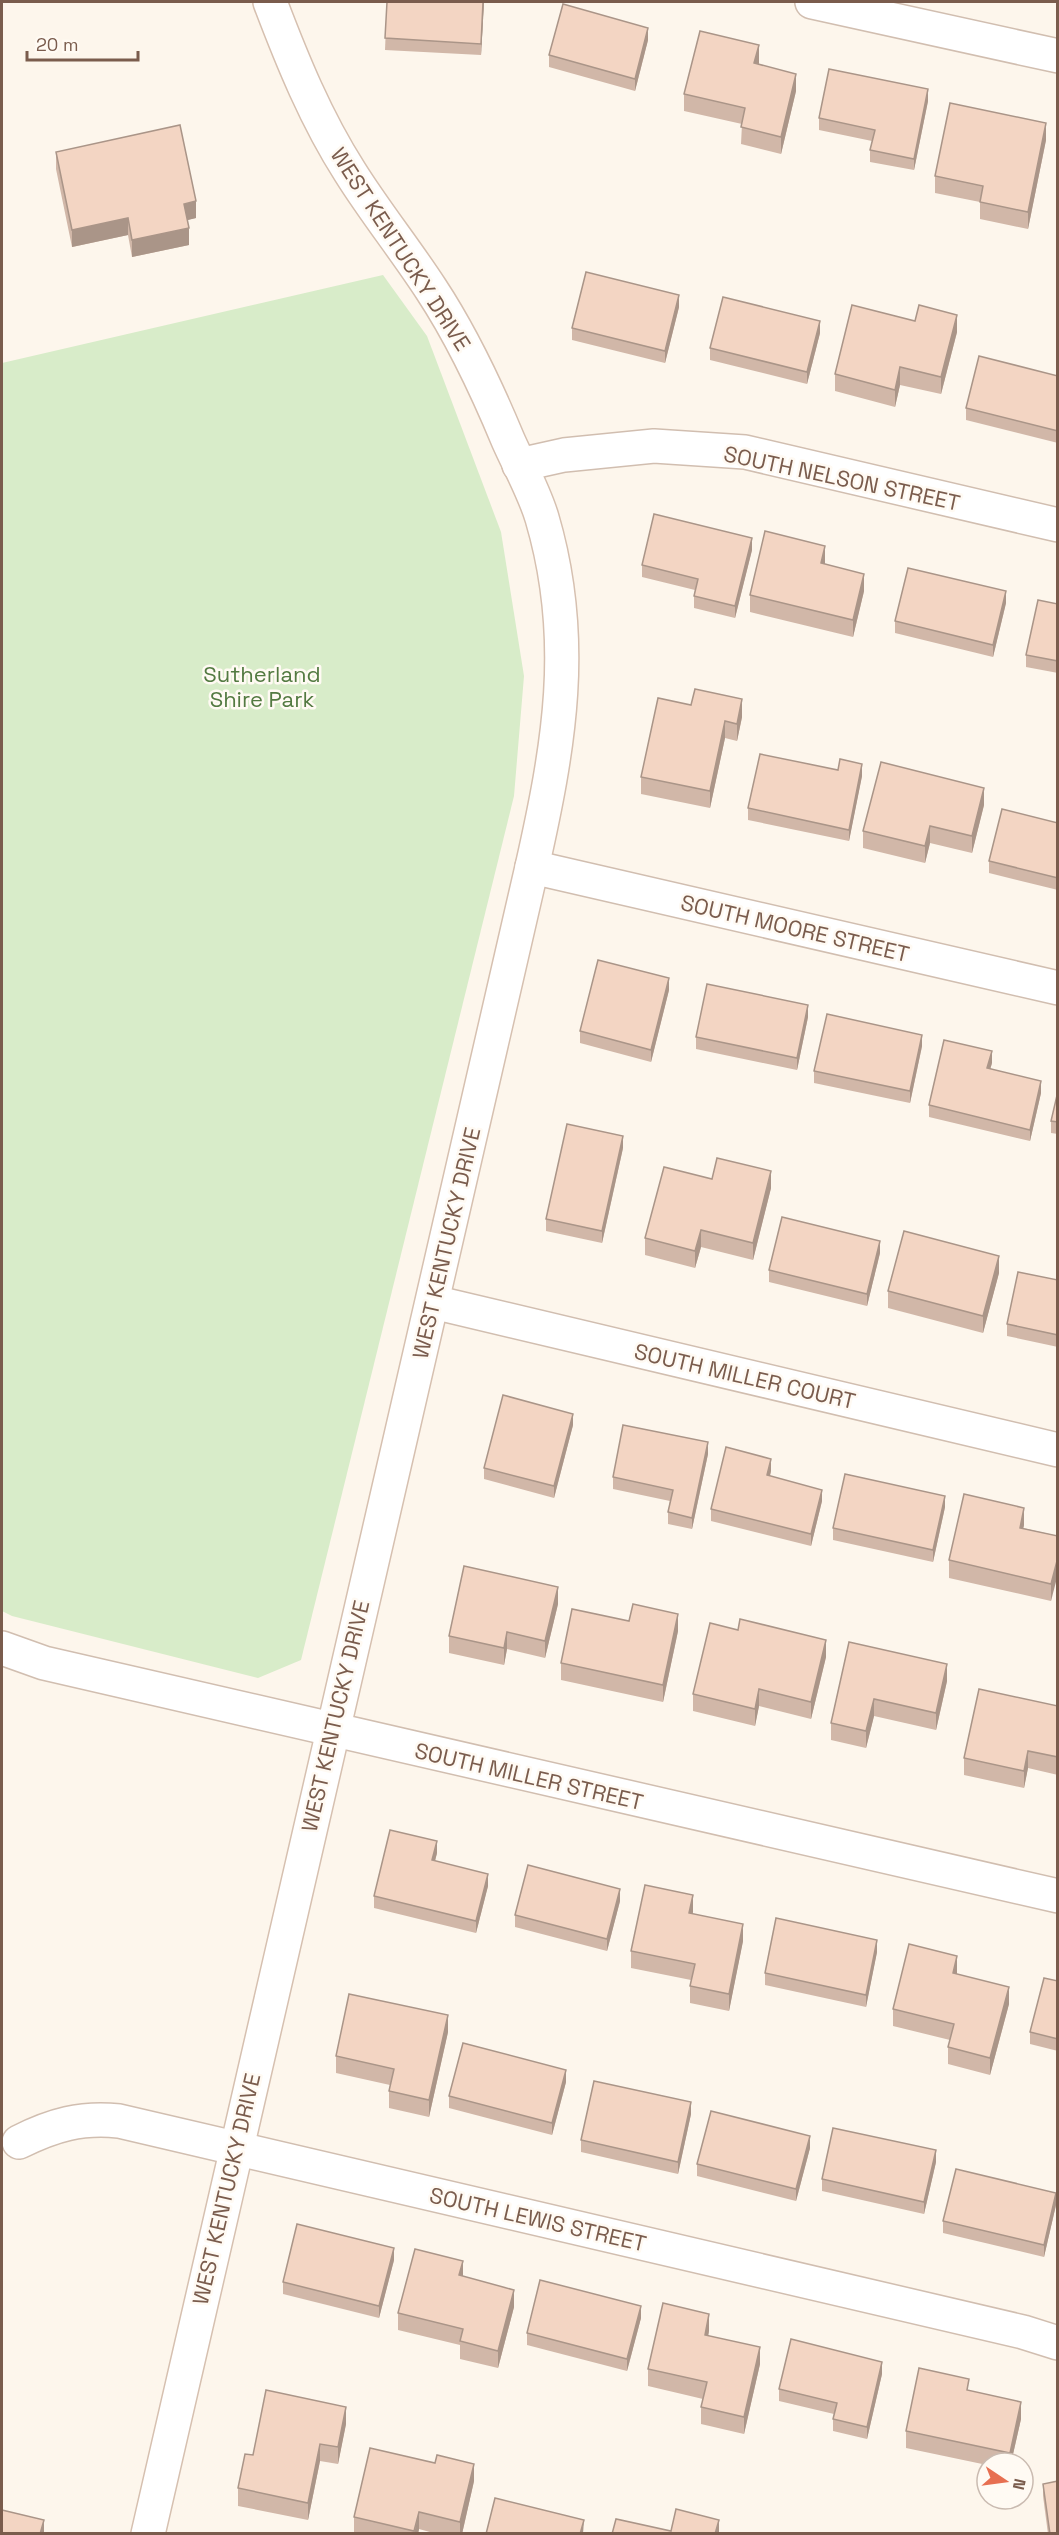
<svg xmlns="http://www.w3.org/2000/svg" width="1059" height="2535" font-family="'Space Grotesk',sans-serif">
<rect width="100%" height="100%" fill="#fdf6ec"/>
<polygon fill="#d8ecc9" points="383,275 427,336 501,532 524,676 514,796 301,1660 258,1678 12,1616 2,1611 2,363"/>
<g fill="none" stroke-linecap="round" stroke-linejoin="round">
<g stroke="#d1beb0" stroke-width="36">
<g id="street">
<polyline points="812,2 1058,56"/>
<polyline points="519,465 564,455 654,446 745,452 1058,525"/>
<polyline points="532,867 1058,988"/>
<polyline points="433,1302 1058,1450"/>
<polyline points="2,1648 44,1663 1058,1896"/>
<path d="M19 2142C53 2125 81 2117 119 2121L1023 2332 1058 2343"/>
</g>
</g>
<g stroke="#d6c0b0" stroke-width="36">
<path id="secondary" d="M148 2534 532 867C559 747 578 640 542 518 534 491 519 465 508 440 486 387 462 336 431 289 405 249 375 212 350 172 316 119 292 60 270 2"/>
</g>
<use href="#street" stroke="#fff" stroke-width="33"/>
<use href="#secondary" stroke="#fff" stroke-width="33"/>
</g>
<g fill="#d1b7a8">
<polygon points="387,2 484,2 481,55 385,50"/>
<polygon points="648,40 635,91 549,67 549,55"/>
<polygon points="759,63 758,64 796,91 781,154 741,144 742,124 684,111 684,94"/>
<polygon points="928,101 914,170 870,162 870,150 872,141 819,130 819,118"/>
<polygon points="1046,140 1028,229 980,219 980,202 935,193 935,176"/>
<polygon points="56,152 196,218 187,220 189,245 132,257 128,235 72,247 56,169"/>
<polygon points="679,307 665,363 572,340 572,328"/>
<polygon points="915,321 957,332 941,394 900,385 895,407 835,391 835,374"/>
<polygon points="820,333 807,384 710,360 710,348"/>
<polygon points="1058,376 1058,443 966,420 966,408"/>
<polygon points="752,550 735,618 694,608 694,596 695,590 642,577 642,565"/>
<polygon points="825,564 864,591 853,637 750,612 750,595"/>
<polygon points="1006,603 993,657 895,633 895,621"/>
<polygon points="1058,604 1058,673 1026,667 1026,655"/>
<polygon points="658,698 742,717 737,741 725,738 710,808 641,794 641,777"/>
<polygon points="838,770 862,776 849,841 748,820 748,808"/>
<polygon points="984,805 972,853 930,843 925,863 863,848 863,831"/>
<polygon points="1058,823 1058,890 989,873 989,861"/>
<polygon points="669,990 651,1062 580,1043 580,1031"/>
<polygon points="808,1017 797,1070 696,1049 696,1037"/>
<polygon points="922,1046 910,1103 814,1083 814,1071"/>
<polygon points="992,1063 990,1069 1041,1093 1030,1141 929,1117 929,1105"/>
<polygon points="1058,1091 1058,1134 1051,1133 1051,1121"/>
<polygon points="623,1148 602,1243 546,1231 546,1219"/>
<polygon points="712,1179 771,1188 753,1260 701,1247 695,1268 645,1255 645,1238"/>
<polygon points="880,1253 867,1306 769,1282 769,1270"/>
<polygon points="999,1273 983,1333 888,1308 888,1291"/>
<polygon points="1058,1280 1058,1347 1007,1336 1007,1324"/>
<polygon points="573,1425 554,1498 484,1479 484,1468"/>
<polygon points="708,1454 692,1529 668,1524 668,1512 670,1501 613,1489 613,1477"/>
<polygon points="771,1471 770,1476 822,1501 811,1546 711,1521 711,1509"/>
<polygon points="945,1507 933,1562 833,1540 833,1528"/>
<polygon points="1024,1525 1023,1528 1058,1536 1051,1601 949,1578 949,1560"/>
<polygon points="558,1604 545,1658 507,1649 504,1665 449,1653 449,1636"/>
<polygon points="738,1630 826,1657 811,1719 759,1706 755,1726 693,1711 693,1694"/>
<polygon points="678,1631 663,1702 561,1680 561,1663"/>
<polygon points="849,1642 947,1681 936,1730 874,1716 866,1748 831,1740 831,1723"/>
<polygon points="1058,1706 1058,1775 1028,1768 1024,1788 964,1775 964,1758"/>
<polygon points="437,1853 435,1861 488,1886 476,1933 374,1908 374,1896"/>
<polygon points="620,1901 607,1951 515,1927 515,1915"/>
<polygon points="693,1912 693,1914 743,1941 729,2011 690,2003 690,1986 691,1980 631,1968 631,1951"/>
<polygon points="877,1952 866,2007 765,1985 765,1973"/>
<polygon points="957,1973 956,1974 1009,2004 990,2075 948,2064 948,2047 950,2040 893,2026 893,2009"/>
<polygon points="1058,1981 1058,2051 1030,2044 1030,2032"/>
<polygon points="448,2032 429,2117 389,2108 389,2091 390,2085 336,2073 336,2056"/>
<polygon points="566,2082 552,2135 449,2108 449,2096"/>
<polygon points="691,2114 678,2174 581,2152 581,2140"/>
<polygon points="810,2148 796,2201 697,2176 697,2164"/>
<polygon points="936,2162 924,2214 822,2191 822,2179"/>
<polygon points="1056,2205 1044,2257 943,2233 943,2221"/>
<polygon points="394,2260 379,2318 283,2294 283,2282"/>
<polygon points="463,2276 514,2307 498,2368 460,2359 460,2345 398,2330 398,2313"/>
<polygon points="641,2318 627,2371 527,2345 527,2333"/>
<polygon points="709,2331 708,2336 760,2364 744,2434 701,2424 701,2407 703,2399 648,2386 648,2369"/>
<polygon points="882,2374 867,2439 833,2431 833,2419 834,2414 779,2401 779,2389"/>
<polygon points="969,2391 1021,2419 1011,2463 987,2463 987,2465 906,2448 906,2431"/>
<polygon points="346,2424 338,2464 320,2461 308,2520 238,2506 238,2488 253,2455"/>
<polygon points="474,2481 462,2534 437,2534 419,2529 418,2534 354,2534 354,2517"/>
<polygon points="1043,2484 1058,2534 1048,2534 1043,2496"/>
</g>
<g fill="#aa9588">
<polygon points="483,2 484,2 481,55 481,44"/>
<polygon points="648,28 648,40 635,91 635,79"/>
<polygon points="759,45 759,63 754,81 754,63"/>
<polygon points="796,74 796,91 781,154 781,137"/>
<polygon points="928,89 928,101 914,170 914,159"/>
<polygon points="1046,123 1046,140 1028,229 1028,212"/>
<polygon points="196,201 196,218 184,221 184,204"/>
<polygon points="128,218 128,235 72,247 72,230"/>
<polygon points="189,228 189,245 132,257 132,240"/>
<polygon points="679,295 679,307 665,363 665,351"/>
<polygon points="957,315 957,332 941,394 941,377"/>
<polygon points="820,321 820,333 807,384 807,372"/>
<polygon points="900,367 900,385 895,407 895,390"/>
<polygon points="752,538 752,550 735,618 735,606"/>
<polygon points="825,546 825,563 821,580 821,563"/>
<polygon points="864,574 864,591 853,637 853,620"/>
<polygon points="1006,591 1006,603 993,657 993,645"/>
<polygon points="742,699 742,717 737,741 737,724"/>
<polygon points="725,721 725,738 710,808 710,791"/>
<polygon points="862,764 862,776 849,841 849,830"/>
<polygon points="984,788 984,805 972,853 972,836"/>
<polygon points="930,826 930,843 925,863 925,846"/>
<polygon points="669,978 669,990 651,1062 651,1050"/>
<polygon points="808,1005 808,1017 797,1070 797,1058"/>
<polygon points="922,1035 922,1046 910,1103 910,1091"/>
<polygon points="992,1051 992,1063 987,1080 987,1068"/>
<polygon points="1041,1081 1041,1093 1030,1141 1030,1130"/>
<polygon points="623,1136 623,1148 602,1243 602,1231"/>
<polygon points="771,1171 771,1188 753,1260 753,1243"/>
<polygon points="701,1230 701,1247 695,1268 695,1251"/>
<polygon points="880,1241 880,1253 867,1306 867,1294"/>
<polygon points="999,1256 999,1273 983,1333 983,1316"/>
<polygon points="573,1414 573,1425 554,1498 554,1486"/>
<polygon points="708,1442 708,1454 692,1529 692,1518"/>
<polygon points="771,1459 771,1471 767,1487 767,1475"/>
<polygon points="822,1490 822,1501 811,1546 811,1534"/>
<polygon points="945,1496 945,1507 933,1562 933,1550"/>
<polygon points="1024,1508 1024,1525 1020,1545 1020,1528"/>
<polygon points="1058,1557 1058,1574 1051,1601 1051,1584"/>
<polygon points="558,1587 558,1604 545,1658 545,1641"/>
<polygon points="678,1614 678,1631 663,1702 663,1685"/>
<polygon points="507,1632 507,1649 504,1665 504,1648"/>
<polygon points="826,1640 826,1657 811,1719 811,1702"/>
<polygon points="947,1664 947,1681 936,1730 936,1713"/>
<polygon points="759,1689 759,1706 755,1726 755,1709"/>
<polygon points="874,1699 874,1716 866,1748 866,1731"/>
<polygon points="1028,1751 1028,1768 1024,1788 1024,1771"/>
<polygon points="437,1841 437,1853 432,1872 432,1860"/>
<polygon points="488,1874 488,1886 476,1933 476,1921"/>
<polygon points="620,1889 620,1901 607,1951 607,1939"/>
<polygon points="693,1895 693,1912 689,1930 689,1913"/>
<polygon points="743,1924 743,1941 729,2011 729,1994"/>
<polygon points="877,1940 877,1952 866,2007 866,1995"/>
<polygon points="957,1956 957,1973 953,1990 953,1973"/>
<polygon points="1009,1987 1009,2004 990,2075 990,2058"/>
<polygon points="448,2015 448,2032 429,2117 429,2100"/>
<polygon points="566,2070 566,2082 552,2135 552,2123"/>
<polygon points="691,2102 691,2114 678,2174 678,2162"/>
<polygon points="810,2136 810,2148 796,2201 796,2189"/>
<polygon points="936,2150 936,2162 924,2214 924,2202"/>
<polygon points="1056,2193 1056,2205 1044,2257 1044,2245"/>
<polygon points="394,2248 394,2260 379,2318 379,2306"/>
<polygon points="463,2261 463,2278 459,2275"/>
<polygon points="514,2290 514,2307 498,2368 498,2351"/>
<polygon points="641,2306 641,2318 627,2371 627,2359"/>
<polygon points="709,2314 709,2331 705,2352 705,2335"/>
<polygon points="760,2347 760,2364 744,2434 744,2417"/>
<polygon points="882,2362 882,2374 867,2439 867,2427"/>
<polygon points="1021,2402 1021,2419 1011,2463 1010,2463 1010,2453"/>
<polygon points="346,2407 346,2424 338,2464 338,2447"/>
<polygon points="320,2444 320,2461 308,2520 308,2503"/>
<polygon points="474,2464 474,2481 462,2534 460,2534 460,2522"/>
<polygon points="419,2512 419,2529 418,2534 414,2534"/>
<polygon points="44,2520 44,2534 40,2534"/>
<polygon points="584,2520 583,2534 580,2534"/>
<polygon points="719,2520 719,2534 715,2534"/>
</g>
<g fill="#f3d5c3" stroke="#aa9588" stroke-width="1.5">
<polygon points="387,2 483,2 481,44 385,38"/>
<polygon points="563,4 648,28 635,79 549,55"/>
<polygon points="700,31 759,45 754,63 796,74 781,137 741,127 745,108 684,94"/>
<polygon points="829,69 928,89 914,159 870,150 875,130 819,118"/>
<polygon points="950,103 1046,123 1028,212 980,202 983,186 935,176"/>
<polygon points="180,125 196,201 184,204 189,228 132,240 128,218 72,230 56,152"/>
<polygon points="586,272 679,295 665,351 572,328"/>
<polygon points="723,297 820,321 807,372 710,348"/>
<polygon points="852,305 915,321 919,305 957,315 941,377 900,367 895,390 835,374"/>
<polygon points="979,356 1058,376 1058,431 966,408"/>
<polygon points="654,514 752,538 735,606 694,596 698,579 642,565"/>
<polygon points="765,531 825,546 821,563 864,574 853,620 750,595"/>
<polygon points="908,568 1006,591 993,645 895,621"/>
<polygon points="1038,600 1058,604 1058,661 1026,655"/>
<polygon points="695,689 742,699 737,724 725,721 710,791 641,777 658,698 691,705"/>
<polygon points="760,754 838,770 840,759 862,764 849,830 748,808"/>
<polygon points="881,762 984,788 972,836 930,826 925,846 863,831"/>
<polygon points="1002,809 1058,823 1058,878 989,861"/>
<polygon points="598,960 669,978 651,1050 580,1031"/>
<polygon points="707,984 808,1005 797,1058 696,1037"/>
<polygon points="827,1014 922,1035 910,1091 814,1071"/>
<polygon points="944,1040 992,1051 987,1068 1041,1081 1030,1130 929,1105"/>
<polygon points="1058,1091 1058,1122 1051,1121"/>
<polygon points="567,1124 623,1136 602,1231 546,1219"/>
<polygon points="717,1158 771,1171 753,1243 701,1230 695,1251 645,1238 664,1167 712,1179"/>
<polygon points="782,1217 880,1241 867,1294 769,1270"/>
<polygon points="904,1231 999,1256 983,1316 888,1291"/>
<polygon points="1018,1272 1058,1280 1058,1335 1007,1324"/>
<polygon points="503,1395 573,1414 554,1486 484,1468"/>
<polygon points="623,1425 708,1442 692,1518 668,1512 673,1490 613,1477"/>
<polygon points="726,1447 771,1459 767,1475 822,1490 811,1534 711,1509"/>
<polygon points="845,1474 945,1496 933,1550 833,1528"/>
<polygon points="964,1494 1024,1508 1020,1528 1058,1536 1058,1557 1051,1584 949,1560"/>
<polygon points="464,1566 558,1587 545,1641 507,1632 504,1648 449,1636"/>
<polygon points="633,1604 678,1614 663,1685 561,1663 572,1609 629,1621"/>
<polygon points="740,1619 826,1640 811,1702 759,1689 755,1709 693,1694 710,1623 738,1630"/>
<polygon points="849,1642 947,1664 936,1713 874,1699 866,1731 831,1723"/>
<polygon points="979,1689 1058,1706 1058,1757 1028,1751 1024,1771 964,1758"/>
<polygon points="390,1830 437,1841 432,1860 488,1874 476,1921 374,1896"/>
<polygon points="528,1865 620,1889 607,1939 515,1915"/>
<polygon points="645,1885 693,1895 689,1913 743,1924 729,1994 690,1986 695,1964 631,1951"/>
<polygon points="776,1918 877,1940 866,1995 765,1973"/>
<polygon points="909,1944 957,1956 953,1973 1009,1987 990,2058 948,2047 954,2024 893,2009"/>
<polygon points="1044,1978 1058,1981 1058,2039 1030,2032"/>
<polygon points="349,1994 448,2015 429,2100 389,2091 394,2069 336,2056"/>
<polygon points="463,2043 566,2070 552,2123 449,2096"/>
<polygon points="594,2081 691,2102 678,2162 581,2140"/>
<polygon points="711,2111 810,2136 796,2189 697,2164"/>
<polygon points="833,2128 936,2150 924,2202 822,2179"/>
<polygon points="956,2169 1056,2193 1044,2245 943,2221"/>
<polygon points="297,2224 394,2248 379,2306 283,2282"/>
<polygon points="415,2249 463,2261 459,2275 514,2290 498,2351 460,2341 463,2329 398,2313"/>
<polygon points="540,2280 641,2306 627,2359 527,2333"/>
<polygon points="663,2303 709,2314 705,2335 760,2347 744,2417 701,2407 707,2382 648,2369"/>
<polygon points="791,2339 882,2362 867,2427 833,2419 837,2403 779,2389"/>
<polygon points="919,2368 969,2379 967,2390 1021,2402 1010,2453 906,2431"/>
<polygon points="266,2390 346,2407 338,2447 320,2444 308,2503 238,2488 245,2454 253,2455"/>
<polygon points="370,2448 435,2463 437,2455 474,2464 460,2522 419,2512 414,2531 354,2517"/>
<polygon points="1058,2481 1058,2534 1050,2534 1043,2484"/>
<polygon points="495,2498 584,2520 580,2534 486,2534"/>
<polygon points="676,2509 719,2520 715,2534 612,2534 616,2519 671,2531"/>
<polygon points="2,2510 44,2520 40,2534 2,2534"/>
</g>
<g text-anchor="middle" stroke-width="5" stroke-linejoin="round" paint-order="stroke">
<g font-size="22" fill="#7a5c4d" stroke="#fffaf3">
<text transform="translate(401 249) rotate(57)" y="8">WEST KENTUCKY DRIVE</text>
<text transform="translate(842 478) rotate(12)" y="8">SOUTH NELSON STREET</text>
<text transform="translate(795 928) rotate(13)" y="8">SOUTH MOORE STREET</text>
<text transform="translate(446 1243) rotate(-77)" y="8">WEST KENTUCKY DRIVE</text>
<text transform="translate(745 1376) rotate(13)" y="8">SOUTH MILLER COURT</text>
<text transform="translate(335 1716) rotate(-77)" y="8">WEST KENTUCKY DRIVE</text>
<text transform="translate(529 1776) rotate(13)" y="8">SOUTH MILLER STREET</text>
<text transform="translate(226 2189) rotate(-77)" y="8">WEST KENTUCKY DRIVE</text>
<text transform="translate(538 2219) rotate(13)" y="8">SOUTH LEWIS STREET</text>
</g>
<g font-size="22" fill="#537a41" stroke="#fffaf3">
<text x="262" y="682">Sutherland<tspan x="262" dy="25">Shire Park</tspan></text>
</g>
</g>
<rect width="1059" height="2535" fill="none" stroke="#7a5c4d" stroke-width="6"/>
<g transform="translate(1005 2481) rotate(103)"><circle r="28" fill="#fffaf3" stroke="#cabbb1" stroke-width="1.5"/>
<path d="M0-4.5L10 22L0 15L-10 22Z" fill="#e76f51"/>
<text y="-9" font-size="16" font-weight="bold" text-anchor="middle" fill="#7a5c4d">N</text>
</g>
<path d="M27 51v9h111v-9" fill="none" stroke="#7a5c4d" stroke-width="3"/>
<text x="36" y="51" font-size="18" fill="#7a5c4d" stroke="#fffaf3" stroke-width="4.5" paint-order="stroke">20 m</text>
</svg>
